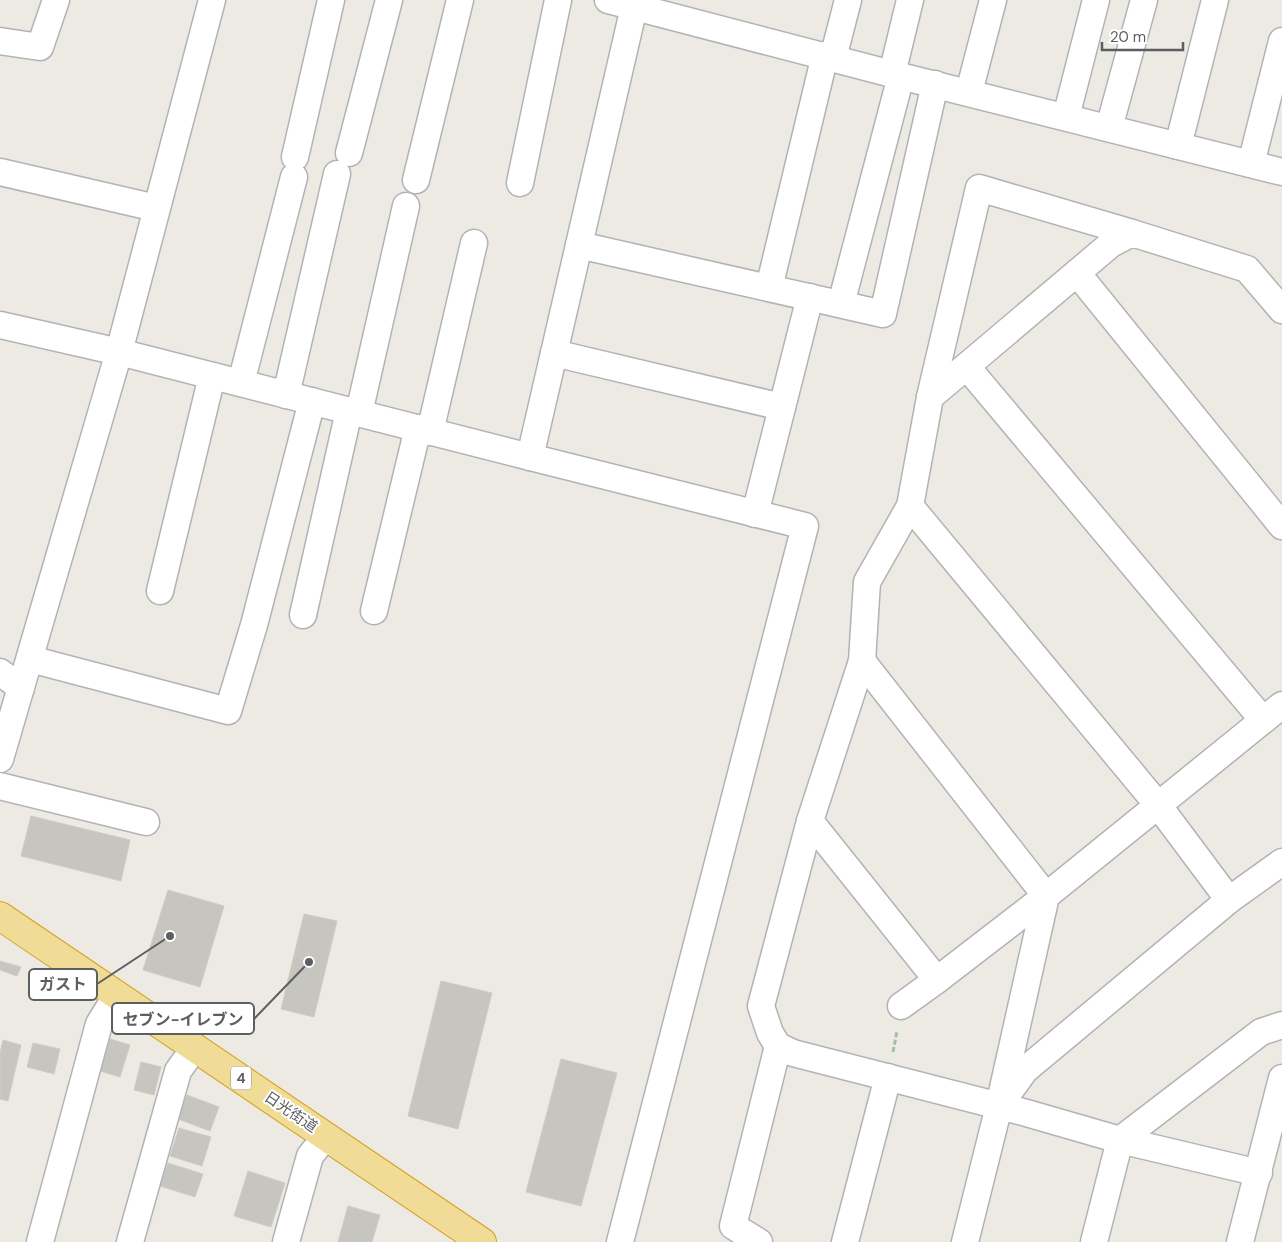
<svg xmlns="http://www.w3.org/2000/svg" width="1282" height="1242" font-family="'DM Sans','Noto Sans JP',sans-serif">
<rect width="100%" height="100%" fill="#eceae3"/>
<g fill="#c7c5c0" stroke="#d0ccc2">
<polygon points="31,816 130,840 121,881 21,856"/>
<polygon points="168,890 224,906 200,987 143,970"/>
<polygon points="304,914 337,921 314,1017 281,1009"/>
<polygon points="0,961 21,967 17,976 0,970"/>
<polygon points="441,981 492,993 458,1129 408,1116"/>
<polygon points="110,1039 130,1045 120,1077 100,1071"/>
<polygon points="3,1040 21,1045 8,1101 0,1099 0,1053"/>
<polygon points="33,1043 60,1049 54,1074 27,1067"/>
<polygon points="561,1059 617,1073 581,1206 526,1192"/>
<polygon points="141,1062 161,1067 154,1095 134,1090"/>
<polygon points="187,1095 219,1107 210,1131 178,1119"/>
<polygon points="179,1128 211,1137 202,1166 170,1156"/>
<polygon points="168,1163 203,1174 195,1197 160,1186"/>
<polygon points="248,1171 285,1183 271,1227 234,1216"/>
<polygon points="348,1206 380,1215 372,1242 338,1242"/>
</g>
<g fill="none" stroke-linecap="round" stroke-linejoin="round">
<g stroke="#b1b3b7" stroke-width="29">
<g id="minor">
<polyline points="608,0 892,74 1282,172"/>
<polyline points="0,41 40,47 56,0"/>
<polyline points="833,58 848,0"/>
<polyline points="892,74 910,0"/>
<polyline points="969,92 993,0"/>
<polyline points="1066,117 1096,0"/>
<polyline points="1109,128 1144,0"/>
<polyline points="1178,146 1215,0"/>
<polyline points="349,153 389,0"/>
<polyline points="295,157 331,0"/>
<polyline points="1251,164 1282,41"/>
<polyline points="0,172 156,208"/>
<polyline points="416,180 460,0"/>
<polyline points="520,183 558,0"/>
<polyline points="579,245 883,314 935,84"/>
<polyline points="1077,273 1282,526"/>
<polyline points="769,288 825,55"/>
<polyline points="841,304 901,76"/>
<polyline points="0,325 119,352 530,457 805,526 620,1242"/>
<polyline points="554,353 782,407"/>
<polyline points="967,367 1263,720"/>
<polyline points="241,383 294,177"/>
<polyline points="286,395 337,174"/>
<polyline points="930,397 979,188 1132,233"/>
<polyline points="359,413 406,206"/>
<polyline points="430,432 474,243"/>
<polyline points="530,457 634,7"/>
<polyline points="910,506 1158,805 1229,900"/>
<polyline points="755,514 810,297"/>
<polyline points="160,591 212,376"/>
<polyline points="374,611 418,428"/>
<polyline points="303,615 349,411"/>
<polyline points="30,659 228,711 254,625 312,401"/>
<polyline points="862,661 1046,896"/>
<polyline points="0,672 21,688"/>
<polyline points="0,759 119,352 212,0"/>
<polyline points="0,786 146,822"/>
<polyline points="810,821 937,980 1046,896 1282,705"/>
<polyline points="901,1006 937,980"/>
<polyline points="999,1106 1025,1070 1229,900 1282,862"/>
<polyline points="1259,1173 1120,1140 1023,1112 793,1053 778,1046 770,1033 761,1006 810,821 862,661 867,582 910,506 930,397 1111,244 1132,233 1247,269 1282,310"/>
<polyline points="40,1242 99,1024 117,995"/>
<polyline points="130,1242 178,1071 195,1047"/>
<polyline points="286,1242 310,1156 326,1136"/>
<polyline points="759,1242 733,1226 778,1046"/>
<polyline points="845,1242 888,1077"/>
<polyline points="965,1242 999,1106 1046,896"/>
<polyline points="1094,1242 1120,1140 1261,1032 1282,1025"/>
<polyline points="1240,1242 1282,1078"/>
</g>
</g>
<g stroke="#d4a01c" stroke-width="30">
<polyline id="highway" points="0,916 482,1242"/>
</g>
<polyline stroke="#9cc1a8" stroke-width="3" stroke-dasharray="5 2.5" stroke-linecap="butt" points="893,1052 897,1031"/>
<use href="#minor" stroke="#fff" stroke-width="26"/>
<use href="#highway" stroke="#f0dc97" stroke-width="28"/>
</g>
<g text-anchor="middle" stroke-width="4" stroke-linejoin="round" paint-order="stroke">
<rect fill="#fff" stroke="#8c8e91" stroke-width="1" x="231" y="1066.5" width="20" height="23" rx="4"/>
<g font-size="14" font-weight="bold" fill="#5b5e62">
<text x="241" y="1083">4</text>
</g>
<g font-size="15" fill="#5b5e62" stroke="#fff">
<text transform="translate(291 1112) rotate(34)" y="5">日光街道</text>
</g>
</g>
<path fill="none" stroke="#5b5e62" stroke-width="2" d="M170 936L97 984M309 962L254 1019"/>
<g fill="#5b5e62" stroke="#fff" stroke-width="2">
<circle cx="170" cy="936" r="5"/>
<circle cx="309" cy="962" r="5"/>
</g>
<g fill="#fff" stroke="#5b5e62" stroke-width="2">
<rect x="29" y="969" width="68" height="31" rx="5"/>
<rect x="112" y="1003" width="142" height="31" rx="5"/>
</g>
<g font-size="16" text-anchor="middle" font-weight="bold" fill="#5b5e62">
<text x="63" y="990">ガスト</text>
<text x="183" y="1025">セブン-イレブン</text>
</g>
<path d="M1102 42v8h81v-8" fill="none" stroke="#5b5e62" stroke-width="2.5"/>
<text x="1110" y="42" font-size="15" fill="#5b5e62" stroke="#ffffff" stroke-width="4" paint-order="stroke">20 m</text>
</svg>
